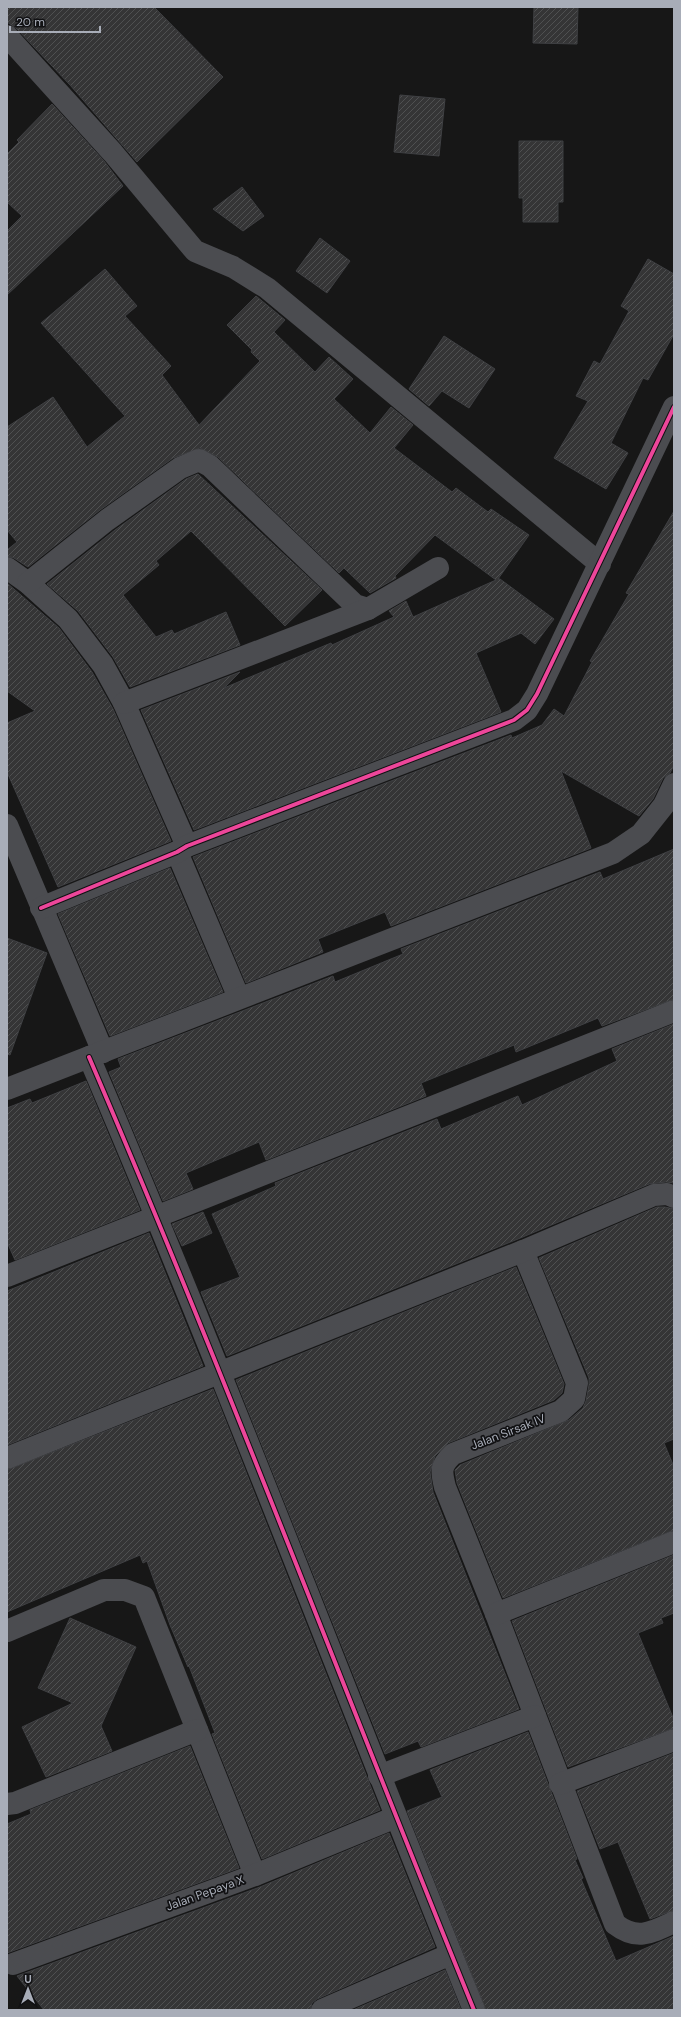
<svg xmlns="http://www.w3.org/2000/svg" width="681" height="2017" font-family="'DM Sans',sans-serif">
<defs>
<pattern id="building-hatch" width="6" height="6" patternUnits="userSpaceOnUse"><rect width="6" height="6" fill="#353536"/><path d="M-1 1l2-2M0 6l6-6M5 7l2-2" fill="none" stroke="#4f5051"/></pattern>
</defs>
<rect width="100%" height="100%" fill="#171717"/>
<g fill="url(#building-hatch)" stroke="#3f4043">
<polygon points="7,7 154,7 223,77 137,162 70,85 16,28 7,22"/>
<polygon points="534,7 578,7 577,44 533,43"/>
<polygon points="400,95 445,99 439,156 394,152"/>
<polygon points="52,104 104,161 123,186 7,295 7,231 22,216 7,202 7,154 19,142 17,140"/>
<polygon points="519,141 563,141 563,202 558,202 558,222 523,222 523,198 519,198"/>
<polygon points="242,187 264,216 243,231 213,209"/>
<polygon points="320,238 350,261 327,293 296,271"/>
<polygon points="648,259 674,274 674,334 648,380 643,378 611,443 628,453 606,489 554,458 588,401 576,396 594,361 600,364 629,311 621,306"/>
<polygon points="105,269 137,306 125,316 171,366 162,375 199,425 260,361 251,352 252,350 227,325 256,296 285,320 274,332 315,372 329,357 353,379 334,399 370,433 391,407 413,425 394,448 452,492 456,488 488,512 491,509 529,535 498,579 500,579 554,619 535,644 521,633 476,653 501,712 194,830 141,710 240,672 224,688 331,643 332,645 394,617 389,611 406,601 413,617 496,580 435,535 395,576 396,578 370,593 344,568 339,573 218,457 200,448 173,458 100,510 28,567 14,558 7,556 7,550 17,542 7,530 7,427 53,397 87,447 125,416 41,323"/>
<polygon points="444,336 495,369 469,408 442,391 429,406 409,389"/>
<polygon points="198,474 322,590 285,626 191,531 156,561 159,565 123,595 156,637 172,630 174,634 226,612 240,645 130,687 113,657 78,611 47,584 115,530 186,479"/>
<polygon points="674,511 674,765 670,773 663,778 653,799 639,816 561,771 591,848 391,926 385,912 318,939 323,952 246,983 193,857 511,735 512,738 542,725 554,709 564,716 592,662 590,661 629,594 626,593"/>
<polygon points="7,583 59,628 92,672 113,709 171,841 58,887 7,772 7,723 35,711 7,691"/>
<polygon points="674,849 674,999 602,1026 598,1018 516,1052 514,1045 421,1083 426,1096 266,1160 259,1142 186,1173 193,1189 163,1201 109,1072 121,1067 118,1059 333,976 335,982 403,954 401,949 600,872 603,879"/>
<polygon points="170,868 223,992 110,1036 58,914"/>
<polygon points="7,938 47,953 10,1055 7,1054"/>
<polygon points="674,1024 674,1183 666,1182 649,1184 518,1239 227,1356 201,1292 240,1277 212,1214 276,1186 275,1183 437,1119 441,1129 518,1096 522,1105 617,1061 612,1049"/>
<polygon points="86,1081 140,1210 15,1260 7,1242 7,1108 30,1099 32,1103"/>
<polygon points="657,1207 665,1207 674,1209 674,1439 664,1443 674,1467 674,1530 503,1598 457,1483 455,1470 460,1465 569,1420 583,1408 586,1401 589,1385 589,1378 539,1258"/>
<polygon points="203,1212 212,1233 182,1246 172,1224"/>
<polygon points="149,1233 203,1366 7,1445 7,1291"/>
<polygon points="516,1267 564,1384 562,1393 554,1400 448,1443 435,1456 430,1472 433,1492 519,1709 421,1747 418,1741 385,1754 236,1380"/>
<polygon points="213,1389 380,1810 262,1859 212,1734 215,1733 189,1666 188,1667 170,1625 147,1561 143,1563 140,1555 7,1612 7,1470"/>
<polygon points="674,1555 674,1613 661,1618 663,1623 638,1633 674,1720 674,1728 568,1767 512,1621"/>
<polygon points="70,1618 136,1647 101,1726 112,1751 46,1777 22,1727 73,1703 38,1688"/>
<polygon points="528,1732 577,1859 575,1860 583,1878 581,1879 616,1961 674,1936 674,2010 486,2010 407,1811 442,1797 430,1770"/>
<polygon points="190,1746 239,1868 7,1953 7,1824 31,1814 30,1810"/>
<polygon points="674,1753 674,1910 650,1919 618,1842 600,1849 577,1791"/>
<polygon points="389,1833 435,1947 317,1999 312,2003 310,2010 44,2010 17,1976 260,1887"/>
<polygon points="445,1970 461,2010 353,2010"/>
</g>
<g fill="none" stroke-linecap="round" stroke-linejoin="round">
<g stroke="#4b4c50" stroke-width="22">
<polyline points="7,36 113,153 195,251 233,267 267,288 600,564"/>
<polyline points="7,568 28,583 68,619 103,665 124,703 187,846"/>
<polyline points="28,583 107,520 180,468 199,460 210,466 355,605 368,609"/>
<polyline points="124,703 368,609 438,568"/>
<polyline points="7,825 103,1052"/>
<polyline points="177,852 239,998"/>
<polyline points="41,908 177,852 187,846 514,720 527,710 537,694 674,407"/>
<path d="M89 1057C224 1372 345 1693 474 2010"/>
<polyline points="7,1089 613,853 641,834 664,805 674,784"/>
<path d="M523 1251 577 1383 574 1399 561 1411 453 1454C440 1466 441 1471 445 1487L496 1614 615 1924C637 1941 651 1933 674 1922"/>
<polyline points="7,1276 674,1011"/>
<polyline points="7,1458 523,1251 654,1195 667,1194 674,1197"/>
<polyline points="496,1614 674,1542"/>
<polyline points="7,1631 104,1590 125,1590 144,1597 255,1875"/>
<polyline points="379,1776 535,1716"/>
<polyline points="560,1784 674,1740"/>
<polyline points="7,1804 15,1803 197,1730"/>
<polyline points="13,1964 255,1875 396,1817"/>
<polyline points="322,2010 451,1954"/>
</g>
<g stroke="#111113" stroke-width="6">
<g id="cycleway">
<polyline points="41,908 177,852 187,846 514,720 527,710 537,694 674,407"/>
<path d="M89 1057C224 1372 345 1693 474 2010"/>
</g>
</g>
<use href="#cycleway" stroke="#ed469a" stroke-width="4"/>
</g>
<g text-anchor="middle" stroke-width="3.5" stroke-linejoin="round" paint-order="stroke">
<g font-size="12" fill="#a8adb8" stroke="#111113">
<text transform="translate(508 1432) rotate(-21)" y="4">Jalan Sirsak IV</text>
<text transform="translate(205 1893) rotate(-20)" y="4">Jalan Pepaya X</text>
</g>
</g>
<rect width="681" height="2017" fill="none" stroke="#a8adb8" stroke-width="16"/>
<g transform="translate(28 1989)" stroke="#111113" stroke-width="3" paint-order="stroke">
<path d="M0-3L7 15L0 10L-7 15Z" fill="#a8adb8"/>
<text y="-6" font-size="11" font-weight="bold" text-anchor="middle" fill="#a8adb8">U</text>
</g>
<path d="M10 26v6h90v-6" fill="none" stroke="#a8adb8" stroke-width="2"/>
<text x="16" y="26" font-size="12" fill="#a8adb8" stroke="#111113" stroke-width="3" paint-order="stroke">20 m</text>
</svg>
